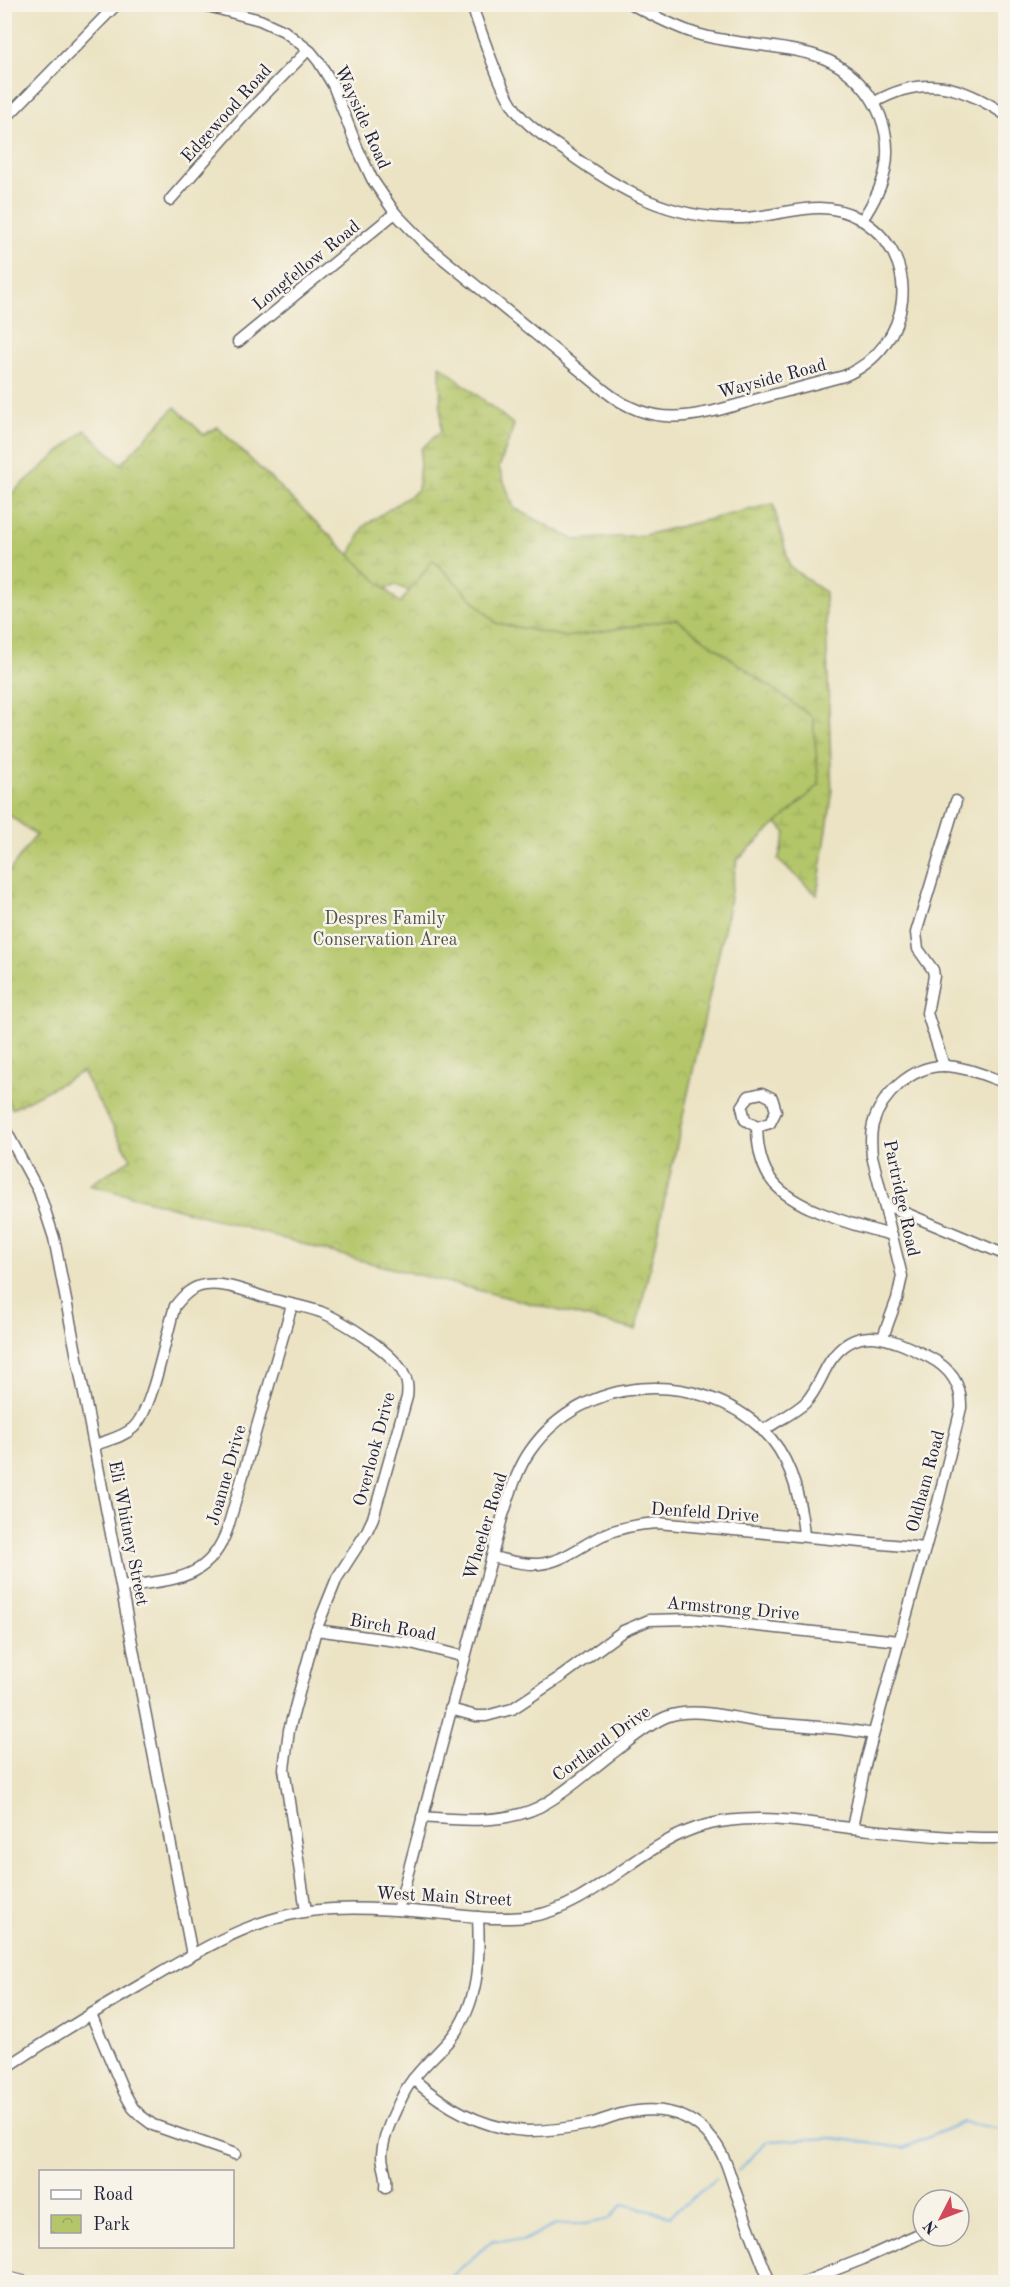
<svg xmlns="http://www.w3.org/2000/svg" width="1010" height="2287" font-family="'Old Standard TT',serif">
<defs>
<pattern id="wetland-marsh" width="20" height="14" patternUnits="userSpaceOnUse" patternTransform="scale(1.5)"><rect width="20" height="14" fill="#b4c669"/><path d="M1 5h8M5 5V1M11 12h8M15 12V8" fill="none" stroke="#9aaa5c"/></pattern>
<pattern id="park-crowns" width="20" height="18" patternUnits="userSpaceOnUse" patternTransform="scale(1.5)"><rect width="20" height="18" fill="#b4c669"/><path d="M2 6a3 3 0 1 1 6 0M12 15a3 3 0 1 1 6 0" fill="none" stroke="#9aaa5c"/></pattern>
</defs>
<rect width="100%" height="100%" fill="#f7f3e8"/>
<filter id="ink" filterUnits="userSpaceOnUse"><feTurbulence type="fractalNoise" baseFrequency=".0167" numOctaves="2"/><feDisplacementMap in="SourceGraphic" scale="12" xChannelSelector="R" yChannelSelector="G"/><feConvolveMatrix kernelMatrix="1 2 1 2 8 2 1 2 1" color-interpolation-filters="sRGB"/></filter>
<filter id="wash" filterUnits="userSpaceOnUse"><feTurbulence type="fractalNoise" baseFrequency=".008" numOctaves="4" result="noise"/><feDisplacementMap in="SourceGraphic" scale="24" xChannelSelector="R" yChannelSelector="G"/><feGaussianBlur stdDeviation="1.35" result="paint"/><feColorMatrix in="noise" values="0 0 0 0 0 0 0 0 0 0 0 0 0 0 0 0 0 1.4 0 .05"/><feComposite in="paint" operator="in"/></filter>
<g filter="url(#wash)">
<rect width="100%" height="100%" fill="#ebe3c3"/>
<polygon fill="url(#wetland-marsh)" stroke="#6b7452" stroke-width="1.5" points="440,365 514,425 499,468 514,508 575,540 644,535 773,504 790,567 825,592 832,796 817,895 778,860 786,833 728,768 426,599 396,585 366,596 344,567 364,526 418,490 421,449 441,431"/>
<polygon fill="url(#park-crowns)" stroke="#6b7452" stroke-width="1.5" points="175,407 204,435 217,427 400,603 433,560 496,623 567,637 676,619 813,718 819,785 737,860 725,925 636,1330 363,1261 154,1202 89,1185 131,1159 82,1072 12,1109 5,1095 5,877 36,835 5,812 5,499 85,430 121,464"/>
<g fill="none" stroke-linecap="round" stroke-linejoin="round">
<g stroke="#6fb0e3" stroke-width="2">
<polyline points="738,2170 768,2141 834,2138 904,2148 963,2122 1006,2130"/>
<polyline points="445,2282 493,2240 522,2241 557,2224 586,2224 609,2219 623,2204 670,2216 716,2179"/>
</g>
</g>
</g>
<g filter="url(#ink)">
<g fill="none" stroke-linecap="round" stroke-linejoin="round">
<g stroke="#68666b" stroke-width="13">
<g id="minor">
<path d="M200 4 260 20 284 31 311 52 319 62 333 85 357 147 372 179 395 213 424 243 605 391C655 431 698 416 754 400 784 392 814 384 844 376 912 348 926 256 858 218 820 196 782 217 742 218 670 220 620 191 564 150 548 139 530 128 518 113 499 89 483 35 471 4"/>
<path d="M631 4C652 15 674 27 697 34 735 45 776 44 814 55 863 69 896 121 885 171 881 189 872 205 862 220"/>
<path d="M875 102C924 74 961 85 1006 115"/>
<polyline points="4,120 117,4"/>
<polyline points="170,200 243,117 308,50"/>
<polyline points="238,342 395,213"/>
<polyline points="944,1066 927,1013 934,976 933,970 918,949 916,933 956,801"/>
<polyline points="4,1127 39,1192 54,1238 192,1955"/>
<path d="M757 1127 745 1120 742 1107 749 1096 762 1093 772 1098 776 1111 770 1123 757 1127C758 1177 777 1195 821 1213 844 1222 868 1229 892 1235"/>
<polyline points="884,1204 1006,1255"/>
<path d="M883 1337 897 1299 902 1276 872 1156C871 1145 870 1135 873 1124 881 1095 912 1066 943 1066 964 1066 986 1076 1006 1083"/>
<path d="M763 1431C776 1421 793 1414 805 1403 817 1391 822 1373 831 1360 859 1320 896 1341 929 1357 950 1368 962 1384 961 1408L938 1502 866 1761 852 1828"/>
<path d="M95 1445C108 1440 123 1437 133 1428 153 1410 166 1334 175 1306 183 1296 191 1287 205 1285 225 1282 248 1292 267 1298 285 1303 304 1306 321 1312 343 1321 395 1353 404 1375 408 1382 408 1390 407 1397L373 1518 366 1533 337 1578 316 1630 289 1730 284 1769 306 1911"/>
<path d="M492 1557C507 1560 523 1565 539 1564 563 1562 582 1545 603 1535 621 1527 638 1524 658 1523L925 1548"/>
<path d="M122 1587C172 1579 210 1582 228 1527L292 1305"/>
<polyline points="316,1630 411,1643 465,1657"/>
<polyline points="450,1709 476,1716 486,1716 512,1709 562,1676 623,1631 649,1620 691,1619 899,1641"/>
<path d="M422 1817C459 1820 504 1824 539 1807 564 1794 587 1773 609 1756 627 1743 645 1726 666 1717 695 1705 739 1720 769 1723 805 1726 839 1727 873 1734"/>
<path d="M398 1910 502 1518C510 1495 516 1471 530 1451 583 1374 698 1368 764 1431 791 1457 801 1500 804 1536"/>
<polyline points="91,2014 124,2092 133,2108 141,2116 153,2125 235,2154"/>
<path d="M4 2069C48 2040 92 2013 137 1987 201 1950 257 1912 333 1909 367 1907 402 1910 435 1913 467 1916 500 1921 532 1916 595 1906 642 1841 706 1825 753 1813 803 1822 850 1828 902 1833 954 1839 1006 1838"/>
<path d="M413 2079C445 2107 483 2129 527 2131 547 2131 570 2128 590 2124 601 2121 610 2117 621 2114 655 2106 689 2110 712 2139 725 2154 730 2175 736 2193 747 2223 758 2253 770 2282"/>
<path d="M386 2187C388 2176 382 2166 382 2155 383 2134 396 2109 405 2091 417 2070 435 2057 450 2039 479 2005 480 1959 478 1917"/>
<polyline points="804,2282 863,2259 923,2232"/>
</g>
</g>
<g stroke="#68666b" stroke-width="14">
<polyline id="major" points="4,2277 24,2282"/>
</g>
<use href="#minor" stroke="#fff" stroke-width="10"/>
<use href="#major" stroke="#fff" stroke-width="12"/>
</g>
</g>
<g text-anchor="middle" stroke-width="5" stroke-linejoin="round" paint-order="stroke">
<g font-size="18" fill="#22223b" stroke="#f7f3e8">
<text transform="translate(226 113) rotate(-48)" y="6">Edgewood Road</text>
<text transform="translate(363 117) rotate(66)" y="6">Wayside Road</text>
<text transform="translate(306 265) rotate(-39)" y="6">Longfellow Road</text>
<text transform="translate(772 378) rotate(-15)" y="6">Wayside Road</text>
<text transform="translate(902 1198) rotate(78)" y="6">Partridge Road</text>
<text transform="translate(374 1449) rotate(-75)" y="6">Overlook Drive</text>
<text transform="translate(226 1475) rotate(-74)" y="6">Joanne Drive</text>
<text transform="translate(925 1481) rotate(-75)" y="6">Oldham Road</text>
<text transform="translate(705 1512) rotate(4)" y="6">Denfeld Drive</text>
<text transform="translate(485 1526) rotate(-73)" y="6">Wheeler Road</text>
<text transform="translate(129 1533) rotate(79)" y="6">Eli Whitney Street</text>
<text transform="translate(733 1608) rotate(5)" y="6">Armstrong Drive</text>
<text transform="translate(393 1627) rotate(10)" y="6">Birch Road</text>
<text transform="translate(601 1743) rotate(-36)" y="6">Cortland Drive</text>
<text transform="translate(444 1896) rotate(3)" y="6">West Main Street</text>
</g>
<g font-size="18" fill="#4e5349" stroke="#f7f3e8">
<text x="385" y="924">Despres Family<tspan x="385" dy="21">Conservation Area</tspan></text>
</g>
</g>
<rect width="1010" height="2287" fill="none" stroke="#f7f3e8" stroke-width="24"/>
<rect x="39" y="2170" width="195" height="78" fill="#f7f3e8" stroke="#a29fa3" stroke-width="1.5"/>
<rect x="51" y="2190" width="30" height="9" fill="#ffffff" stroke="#a29fa3" stroke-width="1.5"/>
<text x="93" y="2200" font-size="18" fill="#22223b">Road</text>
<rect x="51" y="2215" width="30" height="18" fill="url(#park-crowns)" stroke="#a29fa3" stroke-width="1.5"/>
<text x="93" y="2230" font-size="18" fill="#22223b">Park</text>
<g transform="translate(941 2218) rotate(228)"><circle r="28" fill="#f7f3e8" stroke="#a29fa3" stroke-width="1.5"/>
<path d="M0-4.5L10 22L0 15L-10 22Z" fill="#d1495b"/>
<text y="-9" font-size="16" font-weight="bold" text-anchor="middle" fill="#22223b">N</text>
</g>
</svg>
